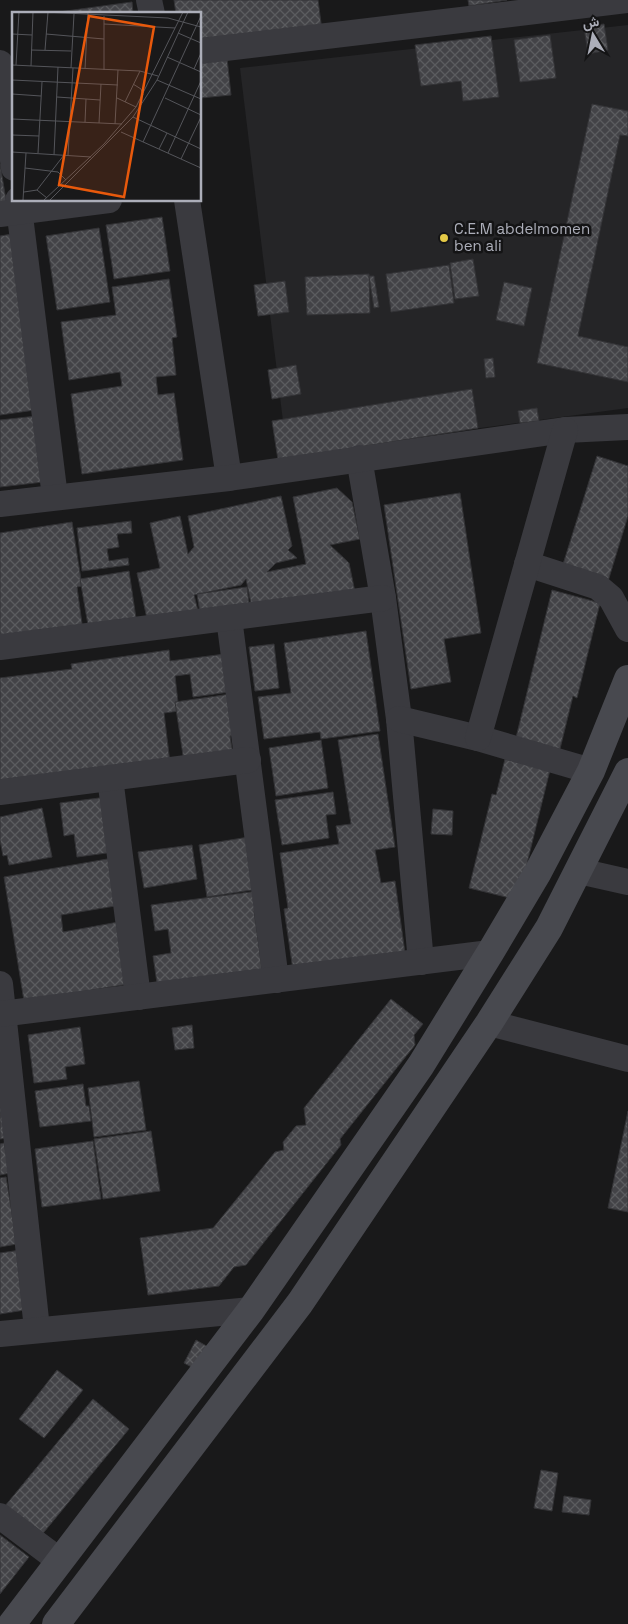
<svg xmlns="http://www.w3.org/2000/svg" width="628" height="1624" font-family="'Space Grotesk',Vazirmatn,sans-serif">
<defs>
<pattern id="building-cross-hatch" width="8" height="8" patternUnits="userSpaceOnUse" patternTransform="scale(1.25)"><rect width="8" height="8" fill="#434347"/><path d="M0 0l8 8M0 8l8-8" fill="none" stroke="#5b5c5f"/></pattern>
</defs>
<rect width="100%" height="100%" fill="#19191a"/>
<polygon fill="#252527" points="628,25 628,408 287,454 240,68"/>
<g fill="url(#building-cross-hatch)" stroke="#333336">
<polygon points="174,0 318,0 323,38 226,49 231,95 200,98 200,14 176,14"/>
<polygon points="468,0 507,0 469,6"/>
<polygon points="132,2 133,14 44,14"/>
<polygon points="604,24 608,50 588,54 584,27"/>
<polygon points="550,35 556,78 520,82 514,40"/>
<polygon points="491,36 499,97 463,101 461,81 421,86 415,45"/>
<polygon points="592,104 628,111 628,136 620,135 578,336 628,347 628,382 537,363"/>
<polygon points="0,164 7,206 0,207"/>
<polygon points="162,217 170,271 114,279 106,225"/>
<polygon points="99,228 110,302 57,310 46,236"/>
<polygon points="12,234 35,410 0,415 0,236"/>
<polygon points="473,259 479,296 455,299 450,263"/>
<polygon points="449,265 454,303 391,312 386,274"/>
<polygon points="369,274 370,313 307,315 305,277"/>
<polygon points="369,276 374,276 379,307 374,308"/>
<polygon points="169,279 177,337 172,338 176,375 156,377 158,395 174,393 183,460 82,474 71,394 122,386 120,372 69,380 61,322 116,315 112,287"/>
<polygon points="285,281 289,312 258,316 254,285"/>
<polygon points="504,282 532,288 524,326 496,320"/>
<polygon points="493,358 495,377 486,378 484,359"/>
<polygon points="296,365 301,394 272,399 268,370"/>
<polygon points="472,389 478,428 278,460 272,421"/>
<polygon points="537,408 539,421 520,423 518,411"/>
<polygon points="37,416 43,482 0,487 0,420"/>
<polygon points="597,456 628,466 628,516 605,591 559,577"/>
<polygon points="337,488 352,502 360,539 330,545 349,563 356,597 254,618 246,579 241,585 194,595 200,619 148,623 137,573 160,568 150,523 180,516 188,554 194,547 188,516 281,496 292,546 288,550 297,558 276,563 267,572 306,564 293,497"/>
<polygon points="460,493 481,633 444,639 451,682 411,689 384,505"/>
<polygon points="131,521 132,533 117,534 119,547 107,549 109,561 128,558 129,565 82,571 77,528"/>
<polygon points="72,522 82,586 77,587 83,631 0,644 0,533"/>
<polygon points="129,571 137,625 88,625 80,579"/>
<polygon points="247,587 251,619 202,625 197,594"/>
<polygon points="552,590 600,603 577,698 573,696 557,761 513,750"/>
<polygon points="366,631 380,731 321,739 320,732 264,739 258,697 291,693 284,643"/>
<polygon points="274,644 279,688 255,691 249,647"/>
<polygon points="169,650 170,661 225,654 229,692 193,697 190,674 175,676 179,711 164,713 170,763 0,784 0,678 72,669 71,664"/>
<polygon points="238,693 243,734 230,736 233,755 184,762 175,702"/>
<polygon points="378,734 395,847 375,850 381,883 395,881 405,953 293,970 284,909 288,908 280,853 339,844 336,826 351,824 338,740"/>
<polygon points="321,740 328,788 276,796 269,748"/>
<polygon points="505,759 550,770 518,900 469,888 492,794 496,795"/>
<polygon points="333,792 336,814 326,815 329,838 282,845 275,800"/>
<polygon points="107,797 114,852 77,857 74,834 64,836 60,803"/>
<polygon points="42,808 52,857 9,865 7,855 3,856 0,840 0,817"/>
<polygon points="433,809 453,811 452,835 431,834"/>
<polygon points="249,837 258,889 207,897 199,845"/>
<polygon points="192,845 197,879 144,888 138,852"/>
<polygon points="113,858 121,905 61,915 63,932 124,921 135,983 24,1001 4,877"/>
<polygon points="258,891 260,910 254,911 262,969 157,983 153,956 171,953 168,929 155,931 151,905"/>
<polygon points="391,999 423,1024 414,1035 415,1045 340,1139 341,1145 246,1265 234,1267 219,1286 148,1295 140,1238 213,1228 275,1152 284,1150 283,1142 296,1126 306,1125 304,1108"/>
<polygon points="192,1025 194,1048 175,1050 172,1028"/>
<polygon points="80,1027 85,1064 65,1067 67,1079 34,1083 28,1035"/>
<polygon points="139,1081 146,1130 94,1137 88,1088"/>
<polygon points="83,1084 86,1106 89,1106 91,1121 40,1127 35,1091"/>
<polygon points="0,1092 8,1138 0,1139"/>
<polygon points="628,1111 628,1212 608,1208"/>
<polygon points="151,1131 160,1191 103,1199 94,1139"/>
<polygon points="93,1141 101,1199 42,1207 35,1149"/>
<polygon points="4,1143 10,1173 0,1175 0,1144"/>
<polygon points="6,1177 17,1244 0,1247 0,1178"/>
<polygon points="21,1250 31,1309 0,1314 0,1253"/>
<polygon points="196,1340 215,1351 203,1373 184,1363"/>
<polygon points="57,1370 83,1390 44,1438 19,1419"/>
<polygon points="93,1399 129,1429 35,1543 0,1512"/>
<polygon points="541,1470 558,1473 552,1511 534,1508"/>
<polygon points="564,1496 591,1500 589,1515 562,1512"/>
<polygon points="0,1535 29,1557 0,1594"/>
</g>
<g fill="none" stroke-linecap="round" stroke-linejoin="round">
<g stroke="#3a3a3f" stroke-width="26">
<polyline points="149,0 152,14"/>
<polyline points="200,51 628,0"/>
<polyline points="0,63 14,168"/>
<polyline points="18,200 55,497"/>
<polyline points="187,200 229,478"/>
<polyline points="0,214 109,200"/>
<polyline points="359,458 383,598 399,719 421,962"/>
<polyline points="0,504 229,478 565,430 628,427"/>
<polyline points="527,564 598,587 611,598 628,629"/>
<polyline points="229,618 276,980"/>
<polyline points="0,647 383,598"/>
<polyline points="399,719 478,738 591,771"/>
<polyline points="478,738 565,430"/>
<polyline points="110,778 138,997"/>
<polyline points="0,792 248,760"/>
<polyline points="579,871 628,882"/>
<polyline points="0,984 37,1329"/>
<polyline points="0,1014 490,953"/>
<polyline points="489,1023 628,1059"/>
<polyline points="0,1334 251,1310"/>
<polyline points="0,1516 60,1561"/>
</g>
<g stroke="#48494f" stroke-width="28">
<polyline points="12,1624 251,1310 421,1065 490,953 538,872 591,771 628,679"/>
<polyline points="56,1624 300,1303 489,1023 549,928 628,772"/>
</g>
</g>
<circle fill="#e4c947" stroke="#141415" stroke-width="2" cx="444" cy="238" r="5"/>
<g text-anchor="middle" stroke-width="5" stroke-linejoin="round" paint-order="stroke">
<g font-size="15" fill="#acaeb9" stroke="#141415" text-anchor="start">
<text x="454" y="234">C.E.M abdelmomen<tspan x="454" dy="17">ben ali</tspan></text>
</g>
</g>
<g transform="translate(12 12)">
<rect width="189" height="189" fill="#19191a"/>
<path fill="none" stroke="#54555a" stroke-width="1" d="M32 0 156 6 189 15M92 12 163 16M166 21 189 31M0 22 20 23M34 22 92 27M19 38 59 39M33 38 36 0M155 45 189 60M0 53 128 59 146 64M4 53 7 0M19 54 21 0M59 56 62 2M73 57 76 0M182 57 189 41M92 58V4M0 68 106 73M145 68 189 87M121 72 129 77 131 83M0 82 29 84M45 85 88 88M105 86 124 95M153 86 189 103M113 90 128 59M121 105 189 137M0 107 110 112M73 110 74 87M87 111 89 72M103 112 106 58M109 120 189 156M0 123 27 124M131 130 189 4M147 137 155 121M0 140 79 145M26 141 30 70M156 141 189 69M42 143 46 55M56 143 61 56M169 147 189 105M13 156 46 160 54 168M25 178 52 143M12 180 25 178 35 186M11 188 14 141M32 188 92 132 124 95 171 0M38 188 121 105 145 68 176 0"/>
<path fill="#e8590c" fill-opacity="0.15" stroke="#e8590c" stroke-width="2.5" d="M77 4 142 15 112 185 47 173Z"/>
<rect width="189" height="189" fill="none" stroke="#acaeb9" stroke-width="2.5"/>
</g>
<g transform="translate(593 35) rotate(350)" stroke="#141415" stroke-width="4" paint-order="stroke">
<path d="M0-4L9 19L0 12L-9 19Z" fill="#acaeb9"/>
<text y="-8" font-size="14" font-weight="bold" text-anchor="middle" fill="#acaeb9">ش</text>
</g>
</svg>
